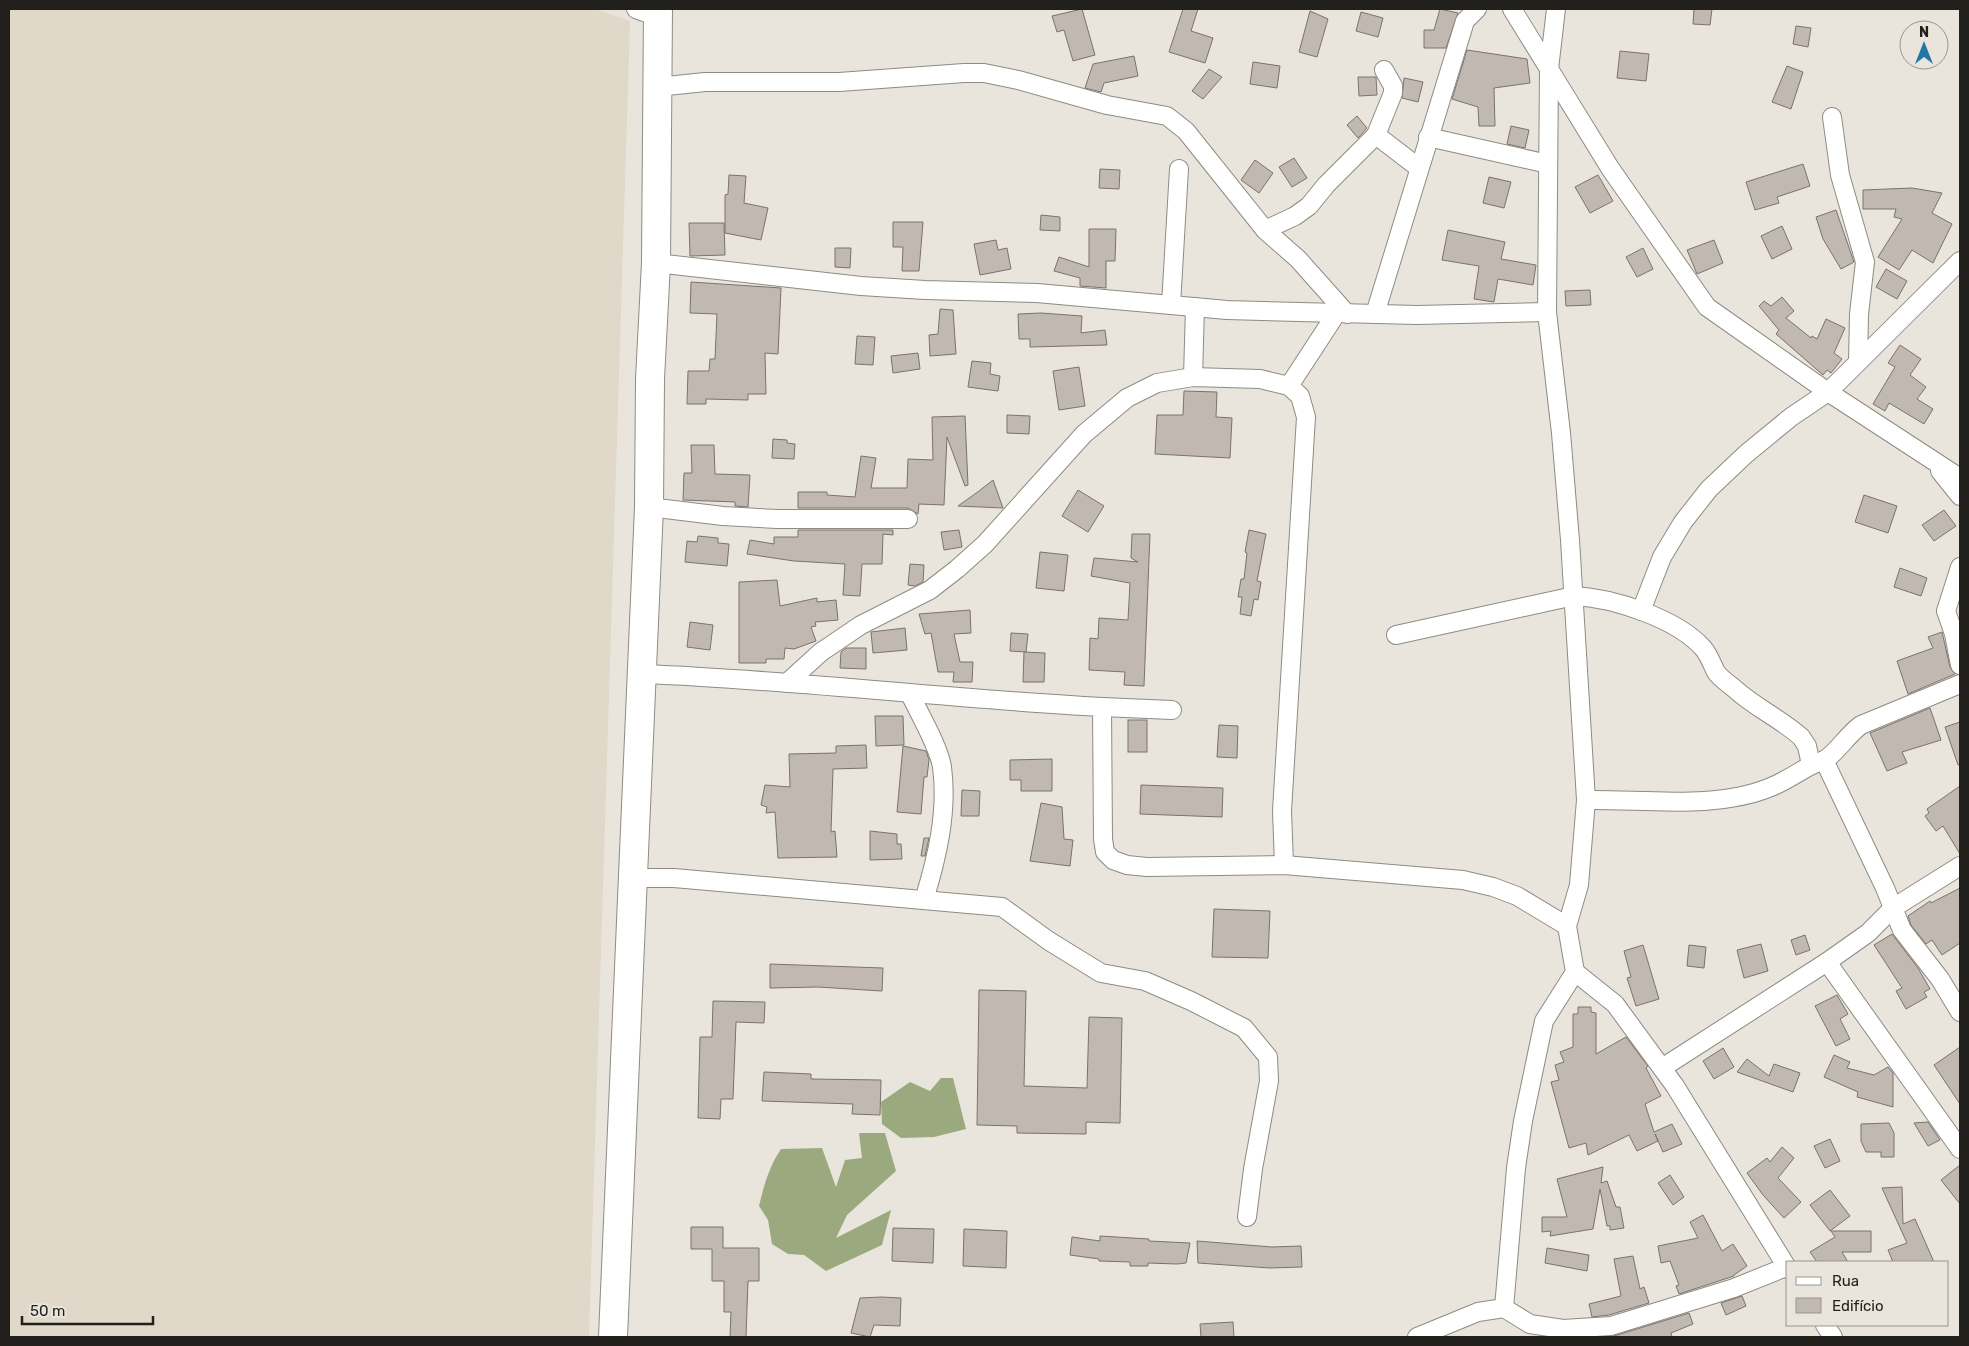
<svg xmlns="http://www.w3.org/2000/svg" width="1969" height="1346" font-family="Rubik,sans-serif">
<rect width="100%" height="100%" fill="#e9e5dc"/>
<polygon fill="#e0d9c9" points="9,9 596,9 630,21 589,1337 9,1337"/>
<g fill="#9baa7e">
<polygon points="941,1078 953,1078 966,1129 934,1137 901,1138 882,1124 881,1102 910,1082 930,1091"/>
<path d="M859 1133H885L896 1171 847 1215 836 1238 891 1210 882 1245 826 1271 804 1255 788 1254 772 1244 768 1220 759 1206C764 1185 769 1167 781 1149L822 1148 836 1187 845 1160 862 1158Z"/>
</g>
<g fill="#c1b8b2" stroke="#7a726d">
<polygon points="1082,9 1095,55 1073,61 1064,30 1057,32 1052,16"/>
<polygon points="1183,9 1198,9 1191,31 1213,38 1205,63 1169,52"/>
<polygon points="1440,9 1458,13 1446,48 1424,48 1424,30 1434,30"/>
<polygon points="1694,9 1712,9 1710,25 1693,24"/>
<polygon points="1310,11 1328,19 1317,57 1299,52"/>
<polygon points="1361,12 1383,18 1378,37 1356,31"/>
<polygon points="1796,26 1811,28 1808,47 1793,44"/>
<polygon points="1467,50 1527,59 1530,83 1494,88 1495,126 1479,126 1478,107 1452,99"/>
<polygon points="1620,51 1649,54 1646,81 1617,78"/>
<polygon points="1134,56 1138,76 1104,83 1101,92 1085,88 1093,64"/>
<polygon points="1253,62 1280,66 1277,88 1250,84"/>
<polygon points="1787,66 1803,72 1791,109 1772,102"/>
<polygon points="1209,69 1222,77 1203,99 1192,91"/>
<polygon points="1358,77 1376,77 1377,95 1359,96"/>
<polygon points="1404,78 1423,82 1418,102 1402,98"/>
<polygon points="1357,116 1367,128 1358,138 1347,125"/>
<polygon points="1511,126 1529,130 1525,148 1507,144"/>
<polygon points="1294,158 1307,178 1292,187 1279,167"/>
<polygon points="1255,160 1273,173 1259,193 1241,180"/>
<polygon points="1803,164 1810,186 1777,197 1779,203 1755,210 1746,182"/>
<polygon points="1100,169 1120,170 1119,189 1099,188"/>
<polygon points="729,175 746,176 744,203 768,208 761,240 725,233 725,195 728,194"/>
<polygon points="1598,175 1613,201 1590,213 1575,187"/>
<polygon points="1489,177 1511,182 1504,208 1483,203"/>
<polygon points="1912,188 1942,193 1932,213 1952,224 1933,263 1912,250 1899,270 1878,257 1902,219 1894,217 1896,209 1863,209 1863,190"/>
<polygon points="1836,210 1854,262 1841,269 1823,239 1816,217"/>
<polygon points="1041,215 1060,217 1060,231 1040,230"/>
<polygon points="893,222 923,222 919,271 902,271 903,247 893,247"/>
<polygon points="689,223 724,223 725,255 690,256"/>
<polygon points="1782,226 1792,249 1772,259 1761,236"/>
<polygon points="1089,229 1116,229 1115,261 1106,261 1106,288 1080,286 1080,278 1054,271 1059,257 1089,267"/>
<polygon points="1448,230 1505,242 1501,259 1536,265 1533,285 1498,279 1494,302 1474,299 1479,266 1442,260"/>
<polygon points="996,240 998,250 1007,248 1011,269 980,275 974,244"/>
<polygon points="1714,240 1723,263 1697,274 1687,250"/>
<polygon points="835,248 851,248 850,268 835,267"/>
<polygon points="1643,248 1653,269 1637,277 1626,257"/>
<polygon points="1886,269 1907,281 1897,299 1876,287"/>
<polygon points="691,282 781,288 778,354 765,353 766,394 748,394 748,400 706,399 706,404 687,404 688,371 709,371 710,359 715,359 717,314 690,313"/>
<polygon points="1590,290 1591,305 1566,306 1565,291"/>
<polygon points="1782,297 1794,311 1786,318 1811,338 1812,336 1817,339 1826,319 1845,328 1834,353 1842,359 1831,373 1827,370 1823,375 1776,334 1779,330 1759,306 1764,301 1771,306"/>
<polygon points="940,309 953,310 956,354 930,356 929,335 938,334"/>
<polygon points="1041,313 1082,316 1081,333 1105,330 1107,345 1030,347 1030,339 1019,339 1018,314"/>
<polygon points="857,336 875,337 873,365 855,364"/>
<polygon points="1900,345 1921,359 1910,375 1926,387 1917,399 1933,409 1924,424 1889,403 1885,411 1873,404 1895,367 1888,363"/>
<polygon points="918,353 920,369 893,373 891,356"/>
<polygon points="972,361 991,363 990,374 1000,376 998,391 968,387"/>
<polygon points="1079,367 1085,406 1059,410 1053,371"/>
<polygon points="1184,391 1217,392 1216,417 1232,418 1230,458 1155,454 1157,415 1183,415"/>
<polygon points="1007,415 1030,416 1029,434 1007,433"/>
<polygon points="965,416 968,485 965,486 947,437 944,505 919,504 918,514 908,508 798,508 798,492 827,492 827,495 855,497 861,456 876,458 871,488 907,488 908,459 933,460 932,417"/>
<polygon points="773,439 787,440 787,443 795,444 794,459 772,458"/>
<polygon points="691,445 714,445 715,474 750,475 748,507 735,506 735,502 683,500 684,473 692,473"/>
<polygon points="993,480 1003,508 958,506 979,491"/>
<polygon points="1078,490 1104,506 1088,532 1062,516"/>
<polygon points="1864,495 1897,506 1888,533 1855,522"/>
<polygon points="1944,510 1956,526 1934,541 1922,525"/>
<polygon points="798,530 893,530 893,535 883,534 882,564 862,564 860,596 843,595 845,564 794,561 747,554 750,540 774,544 774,537 798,537"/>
<polygon points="959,530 962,547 944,550 941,532"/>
<polygon points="1249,530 1266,534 1257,581 1261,582 1258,600 1254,599 1251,616 1240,614 1242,597 1238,597 1241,579 1244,579 1247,553 1245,552"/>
<polygon points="1132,534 1150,534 1144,686 1124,685 1125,672 1089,670 1090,638 1098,639 1099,618 1128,620 1130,583 1091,576 1094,558 1138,562 1131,558"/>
<polygon points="698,536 718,538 718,543 729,544 727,566 685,562 687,541 697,542"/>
<polygon points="1040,552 1068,555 1064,591 1036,588"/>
<polygon points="910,564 924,565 923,582 915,586 908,585"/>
<polygon points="1900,568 1927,578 1921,596 1894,587"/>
<polygon points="777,580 780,606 817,598 817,602 836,600 838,620 815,622 816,626 811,627 816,641 794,649 785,648 784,659 766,659 766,663 739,663 739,582"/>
<polygon points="970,610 971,633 954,634 960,662 973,662 972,682 953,682 954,672 938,672 931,633 925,634 919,614"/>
<polygon points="690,622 713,625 710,650 687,647"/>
<polygon points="905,628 907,650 873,653 871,632"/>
<polygon points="1942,632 1950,667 1955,674 1908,694 1897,661 1933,648 1928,637"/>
<polygon points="1011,633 1028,634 1026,652 1010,651"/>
<polygon points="846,648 866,648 866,669 840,668 841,652"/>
<polygon points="1024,652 1045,653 1044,682 1023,682"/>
<polygon points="1930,708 1941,740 1902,752 1907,763 1887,771 1870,733"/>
<polygon points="875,716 903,716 904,745 876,746"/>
<rect x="1128" y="720" width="19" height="32"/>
<polygon points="1960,722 1960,764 1958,765 1945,727"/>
<polygon points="1219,725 1238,726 1237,758 1217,757"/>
<polygon points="866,745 867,768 833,769 831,832 835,831 837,857 778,858 775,812 766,813 767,807 761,805 765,785 790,787 789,754 836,753 836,746"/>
<polygon points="903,746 926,751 929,760 927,777 924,777 921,814 897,812"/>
<polygon points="1052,759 1052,791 1021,791 1021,780 1010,780 1010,760"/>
<polygon points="1141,785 1223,788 1222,817 1140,814"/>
<polygon points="1960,786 1960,854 1943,826 1936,831 1925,816 1929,813 1927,809"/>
<polygon points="962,790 980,791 979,816 961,816"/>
<polygon points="1041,803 1062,807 1064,839 1073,840 1070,866 1030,861"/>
<polygon points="870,831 897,834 897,844 901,844 902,859 870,860"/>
<polygon points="924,838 929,838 925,856 921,856"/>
<polygon points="1960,888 1960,943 1942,955 1932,940 1926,944 1911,925 1908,916 1930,901 1931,903"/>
<polygon points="1214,909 1270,911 1268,958 1212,957"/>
<polygon points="1892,934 1918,968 1930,989 1924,992 1927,997 1906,1009 1896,991 1902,988 1874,945"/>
<polygon points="1805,935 1810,950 1796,955 1791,940"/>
<polygon points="1761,944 1768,971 1744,978 1737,950"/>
<polygon points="1643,945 1659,999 1636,1006 1627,978 1631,977 1624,951"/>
<polygon points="1689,945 1706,947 1704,968 1687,966"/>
<polygon points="770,964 883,968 882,991 818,987 770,988"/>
<polygon points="979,990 1026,991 1024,1086 1087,1088 1089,1017 1122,1018 1120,1123 1086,1122 1086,1134 1017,1133 1017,1126 977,1125"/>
<polygon points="1837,995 1848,1014 1840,1019 1850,1039 1836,1046 1815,1006"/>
<polygon points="713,1001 765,1002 764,1023 736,1022 733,1099 721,1099 720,1119 698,1118 700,1037 712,1037"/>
<polygon points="1578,1007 1591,1007 1591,1012 1596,1013 1596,1054 1626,1037 1648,1066 1646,1068 1661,1096 1645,1104 1654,1132 1672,1124 1682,1144 1663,1152 1655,1134 1658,1141 1637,1151 1629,1135 1588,1155 1586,1143 1569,1148 1551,1082 1559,1080 1555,1065 1564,1062 1560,1052 1573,1047 1573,1014 1578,1014"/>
<polygon points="1960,1047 1960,1104 1934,1065"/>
<polygon points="1723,1048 1734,1067 1714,1079 1703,1061"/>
<polygon points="1834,1055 1850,1062 1847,1068 1874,1075 1888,1067 1893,1073 1893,1107 1857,1097 1858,1092 1824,1077"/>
<polygon points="1747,1059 1769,1076 1774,1064 1800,1073 1793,1092 1737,1072"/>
<polygon points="764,1072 811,1074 811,1079 881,1080 880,1115 852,1114 853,1104 762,1101"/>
<polygon points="1928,1122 1940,1140 1928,1146 1914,1123"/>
<polygon points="1889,1123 1894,1133 1894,1157 1881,1157 1881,1152 1866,1152 1861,1141 1861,1124"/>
<polygon points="1830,1139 1840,1161 1825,1168 1814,1146"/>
<polygon points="1782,1147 1794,1158 1778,1178 1801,1202 1784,1218 1763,1195 1747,1173 1767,1158 1770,1162"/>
<polygon points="1960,1165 1960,1204 1941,1180"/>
<polygon points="1603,1167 1601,1183 1607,1181 1616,1207 1620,1207 1624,1228 1610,1230 1610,1226 1607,1226 1600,1189 1593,1229 1550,1236 1551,1231 1542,1232 1542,1217 1567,1217 1557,1179"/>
<polygon points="1670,1175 1684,1197 1673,1205 1658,1183"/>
<polygon points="1902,1187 1903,1224 1915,1219 1934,1262 1893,1262 1888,1250 1907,1243 1882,1188"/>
<polygon points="1830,1190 1850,1216 1830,1231 1810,1205"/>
<polygon points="1703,1215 1722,1251 1733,1244 1747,1266 1734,1275 1734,1276 1679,1294 1676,1286 1679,1285 1670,1261 1661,1263 1658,1246 1698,1238 1690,1222"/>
<polygon points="691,1227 723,1227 723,1248 759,1248 759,1281 748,1281 746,1337 730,1337 731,1312 724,1312 724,1281 712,1281 712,1249 691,1249"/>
<polygon points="893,1228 934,1229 933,1263 892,1261"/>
<polygon points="964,1229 1007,1231 1006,1268 963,1266"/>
<polygon points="1831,1231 1871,1231 1871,1252 1842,1252 1848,1262 1817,1262 1810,1252 1835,1237"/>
<polygon points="1100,1236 1149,1239 1149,1241 1190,1243 1186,1263 1177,1264 1148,1263 1148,1266 1130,1266 1130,1262 1099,1261 1099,1259 1070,1255 1072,1237 1100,1241"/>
<polygon points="1197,1241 1272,1247 1301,1246 1302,1267 1270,1268 1198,1263"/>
<polygon points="1547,1248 1589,1255 1587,1271 1545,1263"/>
<polygon points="1633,1256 1640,1289 1644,1287 1649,1303 1609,1315 1592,1317 1589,1304 1621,1296 1614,1259"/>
<polygon points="1742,1296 1746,1306 1726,1315 1721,1303"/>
<polygon points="881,1297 901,1298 900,1326 874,1325 870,1337 851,1333 860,1298"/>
<polygon points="1689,1313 1693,1324 1671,1333 1672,1337 1601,1337 1614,1336"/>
<polygon points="1233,1322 1234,1337 1201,1337 1200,1324"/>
</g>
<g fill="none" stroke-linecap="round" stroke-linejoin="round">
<g stroke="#8e8b82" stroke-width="20">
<g id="street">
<polyline points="636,9 658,17"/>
<polyline points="1512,9 1610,168 1707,307 1828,392 1960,478"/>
<polyline points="657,87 705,82 839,82 964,73 984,73 1018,80 1107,105 1167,116 1186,131 1265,230 1298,259 1347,314"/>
<polyline points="1832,117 1840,175 1865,262 1859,314 1858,362"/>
<polyline points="1376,135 1419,168"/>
<polyline points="1428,137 1548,164"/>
<polyline points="1265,230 1295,216 1309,206 1326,185 1376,135 1393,93 1393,86 1384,70"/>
<polyline points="656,263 861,286 925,290 1037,293 1227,310 1417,315 1547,312"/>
<polyline points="1171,305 1179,169"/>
<polyline points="1375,314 1465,21 1477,9"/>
<polyline points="1193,377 1195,307"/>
<polyline points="1940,471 1960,496"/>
<polyline points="649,507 723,516 777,519 908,519"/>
<polyline points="1960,567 1946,611 1954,634 1960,665"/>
<polyline points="1641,611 1662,557 1683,522 1709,489 1746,454 1791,417 1828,392 1960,261"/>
<path d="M1396 635 1574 596C1613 598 1676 618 1703 648 1709 655 1712 664 1716 672 1721 679 1729 684 1736 690 1756 708 1781 719 1801 737L1807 746 1811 765"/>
<path d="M644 674C797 680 949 699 1102 707L1103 839 1105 852 1113 860 1127 865 1147 867 1284 865 1463 880 1493 887 1517 896 1567 926"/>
<polyline points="787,683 821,652 861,625 930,590 957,569 985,544 1084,434 1127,398 1157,383 1193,377 1260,379 1289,386 1336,314"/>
<path d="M910 694C919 713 939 747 942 767 948 812 937 858 924 900"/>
<polyline points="1102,707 1172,710"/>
<polyline points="1824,760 1885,888 1902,930 1940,979 1960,1012"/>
<path d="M1586 800C1644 799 1716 810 1771 787 1786 781 1798 772 1812 765 1816 763 1821 762 1826 759 1839 750 1847 735 1861 725L1960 684"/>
<polyline points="1284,865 1282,811 1306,417 1300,396 1289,386"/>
<polyline points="633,878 674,878 1002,907 1049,941 1101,973 1145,981 1191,1001 1244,1028 1268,1057 1269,1081 1253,1169 1247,1217"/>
<polyline points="1827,962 1960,1149"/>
<polyline points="1575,972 1615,1004 1675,1086 1788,1269"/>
<polyline points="1662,1068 1827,962 1868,933 1893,908 1960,866"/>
<polyline points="1504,1308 1530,1324 1563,1329 1611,1326 1734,1288 1786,1267"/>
<polyline points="1825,1325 1833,1337"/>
<polyline points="1417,1337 1478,1312 1504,1308 1516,1168 1523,1121 1544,1021 1575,972 1567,926 1579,885 1586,800 1570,540 1561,433 1547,312 1549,69 1556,9"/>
</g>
</g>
<g stroke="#8e8b82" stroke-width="30">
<polyline id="primary" points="613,1337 649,507 650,379 656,263 658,9"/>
</g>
<use href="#street" stroke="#fff" stroke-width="18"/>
<use href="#primary" stroke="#fff" stroke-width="28"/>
</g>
<rect width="1969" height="1346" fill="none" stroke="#22201d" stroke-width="20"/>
<rect x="1786" y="1261" width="162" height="65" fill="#e9e5dc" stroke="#999690"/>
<rect x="1796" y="1277" width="25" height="8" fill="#ffffff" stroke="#999690"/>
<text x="1832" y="1286" font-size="15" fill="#22201d">Rua</text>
<rect x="1796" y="1298" width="25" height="15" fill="#c1b8b2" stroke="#999690"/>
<text x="1832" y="1311" font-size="15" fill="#22201d">Edifício</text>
<g transform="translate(1924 45)"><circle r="24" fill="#e9e5dc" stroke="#999690"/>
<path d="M0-4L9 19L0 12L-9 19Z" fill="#2078a7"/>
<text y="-8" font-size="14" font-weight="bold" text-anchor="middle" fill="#22201d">N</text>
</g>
<path d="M22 1316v8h131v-8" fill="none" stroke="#22201d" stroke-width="2.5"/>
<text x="30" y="1316" font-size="15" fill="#22201d" stroke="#e9e5dc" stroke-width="4" paint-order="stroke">50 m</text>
</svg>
